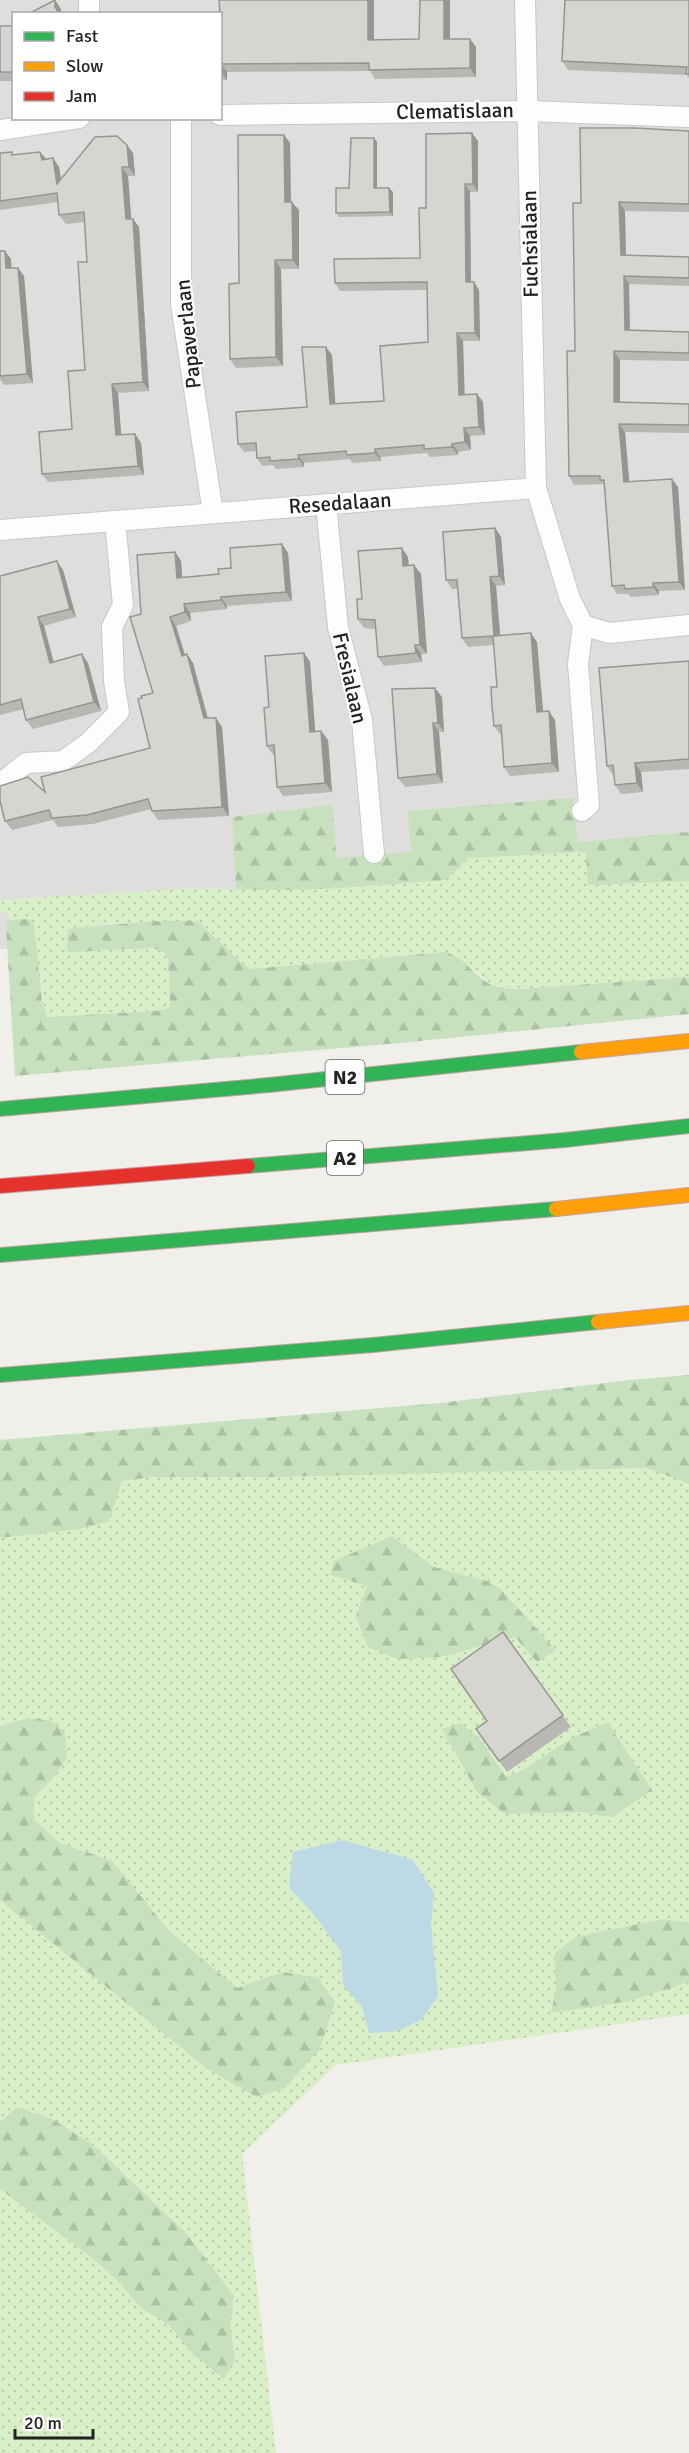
<svg xmlns="http://www.w3.org/2000/svg" width="689" height="2453" font-family="Signika,sans-serif">
<defs>
<pattern id="grass-dots" width="8" height="8" patternUnits="userSpaceOnUse" patternTransform="scale(1.5)"><rect width="8" height="8" fill="#d9efc7"/><path d="M2 2h.1M6 6h.1" fill="none" stroke="#bacdab" stroke-width="1.8" stroke-linecap="round"/></pattern>
<pattern id="forest-firs" width="22" height="20" patternUnits="userSpaceOnUse" patternTransform="scale(1.5)"><rect width="22" height="20" fill="#c7e1be"/><path d="M5 1l3.5 6h-7zM16 11l3.5 6h-7z" fill="#abc1a3"/></pattern>
</defs>
<rect width="100%" height="100%" fill="#f0efea"/>
<path fill="#dfdedc" fill-rule="evenodd" d="M0 0H689V917L307 951 0 949ZM14 14H220V118H14Z"/>
<g fill="url(#grass-dots)">
<polygon points="577,852 586,853 588,885 689,881 689,977 520,989 492,985 472,968 444,952 251,969 242,963 197,921 155,921 72,928 67,932 160,949 165,953 168,959 170,1006 166,1009 155,1011 47,1017 42,1002 33,923 28,919 8,920 8,913 0,913 0,900 182,889 330,889 446,880 468,858"/>
<polygon points="689,1399 689,2014 336,2065 242,2154 276,2453 0,2453 0,1459"/>
</g>
<g fill="url(#forest-firs)">
<path d="M573 798 578 842 689 832V881L588 885 586 853 577 852 468 858 446 880C376 885 306 893 236 889L232 817 333 805 336 858 411 852 408 811Z"/>
<path d="M28 919 33 923 35 933 42 1002 47 1017 155 1011 166 1009 170 1006 168 959 165 953 153 948 69 952 67 949 68 929 155 921H197L242 963 251 969 444 952C465 956 473 976 492 985 500 988 511 988 520 989L689 977V1014L400 1043 15 1076 6 926 8 920Z"/>
<polygon points="689,1375 689,1484 647,1468 279,1477 152,1477 122,1481 109,1521 79,1529 0,1538 0,1440 440,1403 630,1380"/>
<polygon points="392,1536 434,1567 487,1581 501,1589 556,1651 537,1662 515,1637 440,1657 397,1659 368,1647 356,1616 367,1586 330,1575 334,1561"/>
<polygon points="28,1718 52,1721 65,1733 67,1757 53,1778 34,1797 34,1820 60,1843 112,1861 170,1932 237,1988 283,1972 318,1978 335,2002 320,2049 285,2088 257,2097 206,2068 0,1900 0,1726"/>
<path d="M461 1723 481 1740 506 1777C527 1770 538 1760 556 1748 573 1737 590 1729 608 1723L652 1790 612 1817 581 1812 505 1814 477 1792 442 1729Z"/>
<polygon points="663,1919 689,1923 689,1982 630,2001 551,2013 556,1987 555,1953 576,1937"/>
<polygon points="17,2107 52,2119 92,2144 186,2233 234,2296 230,2328 235,2360 224,2379 193,2354 169,2325 140,2307 116,2279 96,2261 0,2189 0,2122"/>
</g>
<polygon fill="#bcd9e5" points="342,1840 413,1860 434,1893 431,1925 438,1996 421,2020 397,2031 369,2033 362,2007 343,1985 341,1951 312,1912 289,1888 293,1852"/>
<g fill="none" stroke-linecap="round" stroke-linejoin="round">
<g stroke="#c9c8c6" stroke-width="22">
<g id="street">
<polyline points="89,0 89,14"/>
<polyline points="525,0 536,488"/>
<polyline points="220,115 527,111 689,117"/>
<polyline points="181,118 181,304 213,513"/>
<polyline points="0,130 79,118"/>
<polyline points="326,504 338,627 362,720 374,853"/>
<polyline points="0,530 536,488 570,599 583,625 609,633 689,625"/>
<polyline points="0,784 26,763 63,761 88,743 119,712 114,681 112,627 123,605 115,521"/>
<polyline points="582,811 589,805 578,664 583,625"/>
</g>
</g>
<g stroke="#c8a0a7" stroke-width="16">
<g id="fast">
<polyline points="0,1109 269,1085 581,1052"/>
<polyline points="248,1166 565,1140 689,1126"/>
<polyline points="0,1255 556,1209"/>
<polyline points="0,1375 373,1345 598,1322"/>
</g>
</g>
<g stroke="#c8a0a7" stroke-width="16">
<g id="slow">
<polyline points="581,1052 689,1041"/>
<polyline points="556,1209 689,1195"/>
<polyline points="598,1322 689,1313"/>
</g>
</g>
<g stroke="#c8a0a7" stroke-width="16">
<polyline id="jam" points="0,1186 248,1166"/>
</g>
<use href="#street" stroke="#fdfdfc" stroke-width="20"/>
<use href="#fast" stroke="#30b455" stroke-width="14"/>
<use href="#slow" stroke="#ff9f0a" stroke-width="14"/>
<use href="#jam" stroke="#e5322d" stroke-width="14"/>
</g>
<g fill="#b9b7b4">
<polygon points="219,0 374,0 374,40 419,39 450,0 450,39 476,47 476,77 375,79 370,71 227,72 227,80 220,80 220,14"/>
<polygon points="689,0 689,78 687,75 568,70 562,61"/>
<rect x="0" y="26" width="14" height="55"/>
<polygon points="689,131 689,212 625,211 626,255 689,257 689,286 629,284 630,330 689,332 689,361 620,360 620,402 689,404 689,433 625,432 629,481 678,487 685,590 659,591 659,595 631,597 628,594 617,594 612,586 604,484 574,485 569,476 581,203"/>
<polygon points="284,135 290,143 291,202 299,210 299,269 281,269 283,366 236,368 230,359 239,283"/>
<polygon points="374,138 377,142 377,188 393,192 393,216 339,217 336,213 349,188"/>
<polygon points="478,141 478,192 470,192 471,282 474,282 479,290 480,341 463,341 464,395 477,394 483,402 485,435 470,436 471,450 458,452 458,455 430,457 427,453 380,457 381,461 352,463 350,459 304,463 304,467 276,469 273,465 262,466 257,458 256,451 244,452 238,444 307,407 332,355 335,404 384,401 428,342 428,290 340,291 335,283 420,258 426,208"/>
<polygon points="12,152 14,155 40,152 46,160 59,167 61,179 133,153 135,176 128,176 131,219 133,219 139,227 149,391 118,393 121,435 135,434 141,443 144,475 48,482 42,474 72,429 85,370 87,262 85,222 66,224 59,215 58,202 0,210 0,153"/>
<polygon points="0,251 11,259 11,268 18,268 24,276 33,383 4,385 0,379"/>
<polygon points="495,528 501,537 505,585 496,586 500,635 537,642 543,712 555,720 559,772 510,776 504,767 502,734 500,734 494,726 497,687 494,645 468,647 462,638 458,589 452,589 446,580"/>
<polygon points="282,544 288,553 292,601 227,606 227,609 190,613 191,621 176,626 185,655 187,654 193,663 208,718 216,718 222,727 229,816 158,820 152,811 151,809 93,824 58,827 53,820 12,830 5,821 45,792 150,748 142,698 153,693 141,614 175,552 181,561 182,577 219,574"/>
<polygon points="408,557 409,565 421,574 427,654 421,654 422,662 384,666 378,657 376,629 364,628 358,619 362,599"/>
<polygon points="63,570 76,617 44,626 54,662 88,663 101,711 33,729 26,720 24,709 0,715 0,576"/>
<polygon points="304,653 310,662 315,731 321,731 328,740 332,792 283,796 277,787 275,755 273,755 267,746 269,707"/>
<polygon points="689,661 689,769 641,772 643,792 621,794 615,785 614,775 613,775 607,766"/>
<polygon points="442,697 444,732 439,732 443,783 405,787 398,778"/>
<polygon points="503,1632 571,1727 507,1772 476,1729 487,1721"/>
</g>
<g fill="#969592">
<polygon points="55,0 61,9 61,14 57,14 55,8"/>
<polygon points="368,0 374,0 374,48 368,40"/>
<polygon points="444,0 450,0 450,48 444,39"/>
<polygon points="470,39 476,47 476,77 470,68"/>
<polygon points="221,64 227,72 227,80 221,72"/>
<polygon points="472,133 478,141 478,192 473,184"/>
<polygon points="284,135 290,143 291,211 285,202"/>
<polygon points="374,138 377,142 377,192 374,188"/>
<polygon points="127,145 133,153 135,176 129,167"/>
<polygon points="40,152 47,160 42,160"/>
<polygon points="53,158 59,167 63,193 57,184"/>
<polygon points="122,167 128,176 132,228 126,219"/>
<polygon points="465,184 470,192 471,290 466,282"/>
<polygon points="389,188 393,192 393,216 390,212"/>
<polygon points="292,202 299,210 299,269 293,260"/>
<polygon points="619,202 625,211 626,263 621,255"/>
<polygon points="133,219 139,227 149,391 143,382"/>
<polygon points="5,251 11,259 12,277 6,268"/>
<polygon points="275,260 281,269 283,366 276,357"/>
<polygon points="18,268 24,276 33,383 27,374"/>
<polygon points="624,276 629,284 630,338 625,330"/>
<polygon points="474,282 479,290 480,341 475,333"/>
<polygon points="457,333 463,341 465,403 459,395"/>
<polygon points="326,347 332,355 336,412 330,404"/>
<polygon points="614,351 620,360 620,410 614,402"/>
<polygon points="112,384 118,393 122,444 116,435"/>
<polygon points="477,394 483,402 485,435 479,427"/>
<polygon points="619,424 625,432 630,490 624,482"/>
<polygon points="464,428 470,436 471,450 465,442"/>
<polygon points="135,434 141,443 144,475 138,466"/>
<polygon points="452,444 458,452 458,455 452,447"/>
<polygon points="375,449 380,457 381,461 375,453"/>
<polygon points="298,455 304,463 304,467 299,459"/>
<polygon points="672,479 678,487 685,590 679,582"/>
<polygon points="495,528 501,537 505,585 499,576"/>
<polygon points="282,544 288,553 292,601 286,592"/>
<polygon points="402,548 408,557 409,575 403,566"/>
<polygon points="175,552 181,561 183,587 177,578"/>
<polygon points="57,561 63,570 76,617 70,609"/>
<polygon points="414,565 421,574 427,654 420,645"/>
<polygon points="490,577 496,586 501,645 494,636"/>
<polygon points="653,583 659,591 659,595 653,587"/>
<polygon points="221,597 227,606 227,609 221,600"/>
<polygon points="184,604 190,613 191,621 185,612"/>
<polygon points="38,617 44,626 56,672 50,663"/>
<polygon points="170,617 176,626 188,665 182,656"/>
<polygon points="531,633 537,642 544,721 537,712"/>
<polygon points="415,645 421,654 422,662 416,653"/>
<polygon points="304,653 310,662 316,741 310,732"/>
<polygon points="82,654 88,663 101,711 94,702"/>
<polygon points="187,654 193,663 210,727 204,718"/>
<polygon points="435,688 442,697 444,732 438,723"/>
<polygon points="549,711 555,720 559,772 552,763"/>
<polygon points="216,718 222,727 229,816 222,807"/>
<polygon points="433,723 439,732 443,783 437,774"/>
<polygon points="321,731 328,740 332,792 325,783"/>
<polygon points="635,763 641,772 643,792 637,783"/>
</g>
<g fill="#d7d5d1" stroke="#969592" stroke-width="1.5">
<polygon points="55,0 55,8 57,8 57,14 28,14"/>
<polygon points="219,0 368,0 368,40 419,39 420,0 444,0 444,39 470,39 470,68 369,70 369,63 221,64 220,72 220,14"/>
<polygon points="565,0 689,0 689,74 686,74 687,67 562,61"/>
<rect x="0" y="26" width="14" height="46"/>
<polygon points="580,128 635,128 689,131 689,204 619,202 621,255 689,257 689,278 624,276 625,330 689,332 689,353 614,351 614,402 689,404 689,425 619,424 624,482 672,479 679,582 653,583 653,587 625,589 624,585 612,586 604,480 600,480 600,476 569,476 567,351 575,351 573,203 581,203"/>
<polygon points="472,133 473,184 465,184 466,282 474,282 475,333 457,333 459,395 477,394 479,427 464,428 465,442 452,444 452,447 424,449 424,445 375,449 375,453 347,455 346,451 298,455 299,459 270,461 270,457 257,458 256,443 238,444 236,412 307,407 302,347 326,347 330,404 384,401 380,346 428,342 427,282 335,283 334,259 420,258 419,208 426,208 426,134"/>
<polygon points="238,135 284,135 285,202 292,202 293,260 275,260 276,357 230,359 229,284 239,283"/>
<polygon points="117,136 127,145 129,167 122,167 126,219 133,219 143,382 112,384 116,435 135,434 138,466 42,474 39,432 72,429 68,371 85,370 78,262 87,262 84,212 59,215 57,193 0,201 0,153 12,152 12,155 40,152 42,160 53,158 57,184 95,137"/>
<polygon points="351,138 374,138 374,188 389,188 390,212 336,213 336,188 349,188"/>
<polygon points="0,251 5,251 6,268 18,268 27,374 0,376"/>
<polygon points="495,528 499,576 490,577 494,636 531,633 537,712 549,711 552,763 504,767 501,725 494,726 492,706 491,687 497,687 493,636 462,638 457,580 446,580 443,532"/>
<polygon points="282,544 286,592 221,597 221,600 184,604 185,612 170,617 182,656 187,654 204,718 216,718 222,807 152,811 148,799 87,815 52,818 49,810 5,821 0,801 0,786 28,777 45,792 41,777 150,748 138,699 142,698 141,696 153,693 130,617 141,614 137,555 175,552 177,578 219,574 218,569 231,568 230,548"/>
<polygon points="402,548 403,566 414,565 420,645 415,645 416,653 378,657 375,620 358,619 357,599 362,599 358,551"/>
<polygon points="57,561 70,609 38,617 50,663 82,654 94,702 26,720 21,699 0,705 0,576"/>
<polygon points="304,653 310,732 321,731 325,783 277,787 274,745 267,746 264,708 269,707 265,656"/>
<polygon points="689,661 689,759 635,763 637,783 615,785 613,765 607,766 599,668"/>
<polygon points="435,688 438,723 433,723 437,774 398,778 392,689"/>
<polygon points="503,1632 563,1715 499,1761 476,1729 487,1721 451,1669"/>
</g>
<g text-anchor="middle" stroke-width="4.5" stroke-linejoin="round" paint-order="stroke">
<g fill="#fff" stroke="#646464" stroke-width="1.5">
<rect x="325.5" y="1060" width="39" height="34" rx="4.5"/>
<rect x="327" y="1141" width="36" height="34" rx="4.5"/>
</g>
<g font-size="20" font-weight="bold" fill="#222">
<text x="345" y="1084">N2</text>
<text x="345" y="1165">A2</text>
</g>
<g font-size="21" fill="#222" stroke="#fff">
<text transform="translate(455 111) rotate(-1)" y="7">Clematislaan</text>
<text transform="translate(530 244) rotate(-91)" y="7">Fuchsialaan</text>
<text transform="translate(188 334) rotate(-96)" y="7">Papaverlaan</text>
<text transform="translate(340 503) rotate(-4)" y="7">Resedalaan</text>
<text transform="translate(350 678) rotate(77)" y="7">Fresialaan</text>
</g>
</g>
<rect x="12" y="12" width="210" height="108" fill="#ffffff" stroke="#a7a7a7" stroke-width="1.5"/>
<rect x="24" y="32" width="30" height="9" fill="#30b455" stroke="#a7a7a7" stroke-width="1.5"/>
<text x="66" y="42" font-size="18" fill="#222222">Fast</text>
<rect x="24" y="62" width="30" height="9" fill="#ff9f0a" stroke="#a7a7a7" stroke-width="1.5"/>
<text x="66" y="72" font-size="18" fill="#222222">Slow</text>
<rect x="24" y="92" width="30" height="9" fill="#e5322d" stroke="#a7a7a7" stroke-width="1.5"/>
<text x="66" y="102" font-size="18" fill="#222222">Jam</text>
<path d="M15 2429v9h78v-9" fill="none" stroke="#222222" stroke-width="3"/>
<text x="24" y="2429" font-size="18" fill="#222222" stroke="#ffffff" stroke-width="4.5" paint-order="stroke">20 m</text>
</svg>
